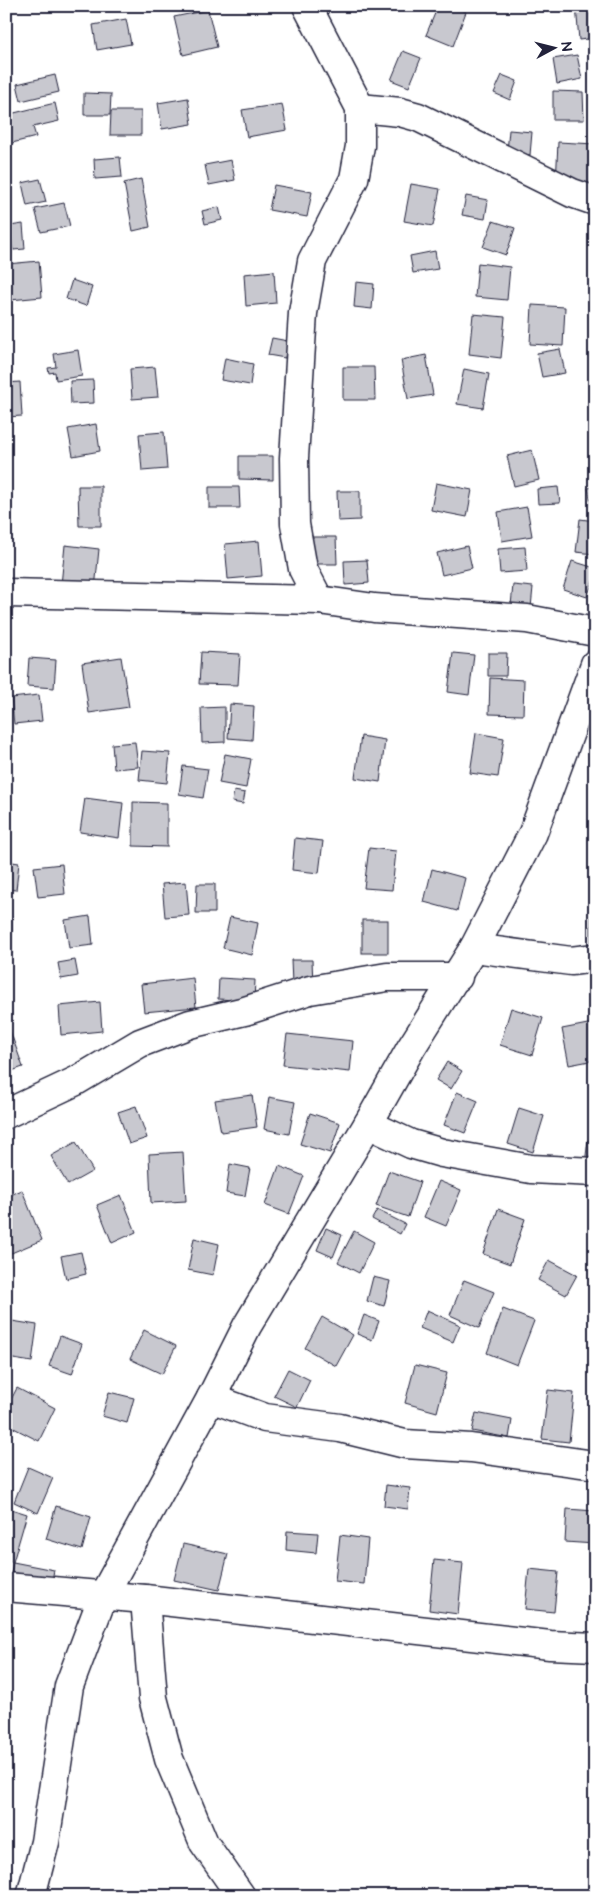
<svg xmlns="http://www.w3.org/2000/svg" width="601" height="1902" font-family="'Architects Daughter',sans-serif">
<rect width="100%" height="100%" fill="#fff"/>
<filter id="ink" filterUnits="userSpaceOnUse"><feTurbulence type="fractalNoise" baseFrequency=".02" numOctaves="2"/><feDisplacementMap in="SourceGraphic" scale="10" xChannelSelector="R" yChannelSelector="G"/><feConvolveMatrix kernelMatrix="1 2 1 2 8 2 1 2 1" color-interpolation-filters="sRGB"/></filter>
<g filter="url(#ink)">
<g fill="#c8c8cf" stroke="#22223b">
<polygon points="438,6 452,6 466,12 453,46 426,35"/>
<polygon points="576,6 593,6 595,38 579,40"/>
<polygon points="208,10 217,47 183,55 174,17"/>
<polygon points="126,19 131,44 97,50 93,25"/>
<polygon points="403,51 421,58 409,87 391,80"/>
<polygon points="577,55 582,79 557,84 553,59"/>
<polygon points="55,75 59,92 21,101 17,84"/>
<polygon points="502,75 517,81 510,100 494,93"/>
<polygon points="553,91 583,92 584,120 553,120"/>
<polygon points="84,93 111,94 110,115 84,115"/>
<polygon points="188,98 192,124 162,129 158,103"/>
<polygon points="55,103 59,121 33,127 36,137 8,144 6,115"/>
<polygon points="282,104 287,130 247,137 242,110"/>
<polygon points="111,111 141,111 141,135 110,135"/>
<polygon points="509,130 532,132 530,155 507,152"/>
<polygon points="558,142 595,144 595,186 556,184"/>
<polygon points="120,157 122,177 95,179 94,159"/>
<polygon points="231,160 235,180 209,185 205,165"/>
<polygon points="40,179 46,202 27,206 22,183"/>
<polygon points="141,179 150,227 133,231 124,183"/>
<polygon points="411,184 440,189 433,226 404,221"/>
<polygon points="274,185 312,192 307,217 269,210"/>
<polygon points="466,196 488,200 485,219 462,215"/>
<polygon points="64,203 70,226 41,232 35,209"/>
<polygon points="219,207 222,220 205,224 202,211"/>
<polygon points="493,221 515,228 506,255 483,247"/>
<polygon points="23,224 25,249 13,250 10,226"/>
<polygon points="435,251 438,269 413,273 410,256"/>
<polygon points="39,261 42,297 10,300 7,264"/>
<polygon points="478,263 510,267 507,300 475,297"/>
<polygon points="274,271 276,303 246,306 244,274"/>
<polygon points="72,280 92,287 86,306 66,299"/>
<polygon points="356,282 374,284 372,309 354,307"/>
<polygon points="532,305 565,307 563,346 530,344"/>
<polygon points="473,314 505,317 501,358 469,354"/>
<polygon points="272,338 288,341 285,358 268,355"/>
<polygon points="560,349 565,373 542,377 537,353"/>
<polygon points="78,350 82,376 56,380 55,372 49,373 48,368 56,367 54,354"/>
<polygon points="426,355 433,395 408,399 401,360"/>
<polygon points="225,358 253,364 250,385 221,380"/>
<polygon points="155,367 158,397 132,399 130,369"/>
<polygon points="343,367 374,367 375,400 343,400"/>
<polygon points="464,369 489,374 483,408 457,404"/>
<polygon points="93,380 94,403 71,404 70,381"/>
<polygon points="20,382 22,416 6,417 6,383"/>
<polygon points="96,424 100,451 73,456 68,429"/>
<polygon points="164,432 167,469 142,471 139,434"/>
<polygon points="532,450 539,480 514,486 507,456"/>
<polygon points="239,456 273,456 273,480 239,479"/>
<polygon points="436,483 472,490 467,517 431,510"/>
<polygon points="78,486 101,486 101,526 79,526"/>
<polygon points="209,487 239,487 240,508 209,508"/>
<polygon points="558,487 560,503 538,504 537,489"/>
<polygon points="595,487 595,510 592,510 588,488"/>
<polygon points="337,491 360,491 360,520 338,521"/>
<polygon points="527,507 532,536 502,541 498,512"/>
<polygon points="580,519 595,521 595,554 576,552"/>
<polygon points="302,537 336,537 337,564 303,564"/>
<polygon points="259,541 262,576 228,579 225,544"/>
<polygon points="65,545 99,549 95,589 61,585"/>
<polygon points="467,546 472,568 442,575 437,553"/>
<polygon points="525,547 527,571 500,573 498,549"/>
<polygon points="367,560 369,583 345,585 344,561"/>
<polygon points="572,561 595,568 595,576 587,597 563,589"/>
<polygon points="513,585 533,587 530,618 510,616"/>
<polygon points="201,652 240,654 238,685 199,684"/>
<polygon points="453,653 474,655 469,695 448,692"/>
<polygon points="488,653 507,653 506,676 488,676"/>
<polygon points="121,657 129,707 89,713 82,663"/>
<polygon points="29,658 56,660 54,688 27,686"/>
<polygon points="490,678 524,680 523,715 489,714"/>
<polygon points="39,695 42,721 14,724 11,698"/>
<polygon points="230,704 254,706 252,740 228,738"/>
<polygon points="225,707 225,742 202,743 201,708"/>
<polygon points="476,733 504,738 498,777 470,773"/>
<polygon points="361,736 385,740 380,782 355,778"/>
<polygon points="135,742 138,767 114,769 112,744"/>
<polygon points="142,751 170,753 167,783 139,780"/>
<polygon points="225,754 251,759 246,788 219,783"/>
<polygon points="183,766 208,769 203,798 179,794"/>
<polygon points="234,791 245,793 243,804 232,802"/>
<polygon points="85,798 123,803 119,838 80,832"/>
<polygon points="133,802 167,803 167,847 133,846"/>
<polygon points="295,838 323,841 319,873 292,870"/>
<polygon points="369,848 396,851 392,890 364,888"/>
<polygon points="6,861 19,863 16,890 6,889"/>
<polygon points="62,864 65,894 38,897 34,867"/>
<polygon points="432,869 465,878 457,911 424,902"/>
<polygon points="186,882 189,915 165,917 162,884"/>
<polygon points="197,884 215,884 215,913 196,913"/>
<rect x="591" y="904" width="4" height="41"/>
<polygon points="90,916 93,945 69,948 65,920"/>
<polygon points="230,917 258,923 252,955 223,948"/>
<rect x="6" y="918" width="6" height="35"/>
<rect x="362" y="920" width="26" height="33"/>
<polygon points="75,960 78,976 61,979 58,963"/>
<polygon points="291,960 312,960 313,984 292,984"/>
<polygon points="193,978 196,1007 144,1012 141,984"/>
<polygon points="219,978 255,980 254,1001 218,999"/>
<polygon points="100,1002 102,1031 61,1035 59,1006"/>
<polygon points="511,1008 543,1018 532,1055 500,1045"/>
<polygon points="593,1023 595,1060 569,1065 562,1029"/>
<polygon points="9,1028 23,1067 6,1073 6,1029"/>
<polygon points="287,1034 353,1041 350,1072 283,1065"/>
<polygon points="447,1062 462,1071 451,1089 436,1080"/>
<polygon points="593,1078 595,1078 595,1109 591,1109"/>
<polygon points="457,1092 478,1101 465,1133 444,1125"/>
<polygon points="252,1095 257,1127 221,1132 215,1100"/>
<polygon points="269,1097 295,1102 289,1134 264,1129"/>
<polygon points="136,1106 147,1138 129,1144 118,1112"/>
<polygon points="519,1108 544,1116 533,1152 508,1144"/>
<polygon points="310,1113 340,1123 330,1153 300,1144"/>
<polygon points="588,1140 595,1141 595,1172 584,1171"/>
<polygon points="76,1142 93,1171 68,1185 51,1156"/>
<polygon points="183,1152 186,1201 151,1203 149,1154"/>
<polygon points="230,1164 250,1168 245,1196 226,1193"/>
<polygon points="279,1166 304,1176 289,1214 265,1205"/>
<polygon points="389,1171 420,1182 408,1217 376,1206"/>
<polygon points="439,1181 461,1190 446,1226 424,1217"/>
<polygon points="22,1190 42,1240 9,1254 6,1248 6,1197"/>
<polygon points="121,1195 136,1232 112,1243 97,1205"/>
<polygon points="498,1209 525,1219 510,1264 483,1254"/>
<polygon points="377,1210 405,1224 400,1234 372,1219"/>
<polygon points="326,1228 342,1235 333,1257 317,1250"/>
<polygon points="354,1231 374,1242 359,1273 338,1262"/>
<polygon points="194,1238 219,1244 213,1275 188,1270"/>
<polygon points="81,1252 86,1274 66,1279 61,1256"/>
<polygon points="549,1260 577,1275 566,1295 538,1280"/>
<polygon points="373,1277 390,1281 384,1306 367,1301"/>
<polygon points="464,1280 494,1292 479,1328 450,1315"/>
<polygon points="503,1309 534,1321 517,1365 487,1353"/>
<polygon points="427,1310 460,1325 453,1342 420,1328"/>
<polygon points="364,1315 379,1321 372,1340 357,1334"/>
<polygon points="322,1317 353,1335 336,1366 305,1348"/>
<polygon points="12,1321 37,1325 32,1362 7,1358"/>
<polygon points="144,1330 176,1346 162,1374 130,1359"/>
<polygon points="60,1336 82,1344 72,1374 49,1366"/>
<polygon points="415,1365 447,1373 437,1412 405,1403"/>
<polygon points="288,1369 310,1380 297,1407 274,1396"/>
<polygon points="17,1388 55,1408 39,1441 6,1424 6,1409"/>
<polygon points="548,1390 574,1393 569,1442 542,1439"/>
<polygon points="109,1392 134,1398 127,1423 102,1416"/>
<polygon points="476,1413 512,1420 509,1438 472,1431"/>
<polygon points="28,1467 53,1478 38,1513 14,1502"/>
<polygon points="386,1485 410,1488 408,1509 384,1506"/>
<polygon points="56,1506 91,1517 82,1550 46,1539"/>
<polygon points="8,1508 27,1514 13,1562 6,1561"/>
<polygon points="567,1509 595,1511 595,1544 565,1542"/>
<polygon points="287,1531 318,1533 316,1553 286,1550"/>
<polygon points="340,1535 368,1539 364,1584 335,1581"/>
<polygon points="183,1544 228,1554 219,1590 174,1580"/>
<polygon points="434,1560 463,1563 458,1614 429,1610"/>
<polygon points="13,1562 54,1570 49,1596 8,1589"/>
<polygon points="529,1569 558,1572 554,1612 525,1609"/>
</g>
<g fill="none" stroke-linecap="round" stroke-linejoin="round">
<g stroke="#22223b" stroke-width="31">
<g id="minor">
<polyline points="307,6 360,108 360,146 354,179 312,261 303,313 294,458 295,524 303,569 319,600"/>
<polyline points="360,108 400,112 418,117 572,193 595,201"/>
<polyline points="6,593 319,600 374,608 527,619 595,632"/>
<polyline points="474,948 571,961 595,958"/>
<polyline points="6,1114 76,1081 140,1043 190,1024 245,1011 310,990 387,977 458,977"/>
<polyline points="368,1124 411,1144 442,1153 531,1169 595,1172"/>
<polyline points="211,1398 265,1418 340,1428 405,1444 471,1448 595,1465"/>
<polyline points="6,1587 145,1599 550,1645 595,1647"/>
<polyline points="145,1599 153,1698 169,1759 204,1843 241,1896"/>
<polyline points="31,1896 45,1842 69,1686 103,1596 211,1398 247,1326 368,1124 411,1048 474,948 533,833 595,664"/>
</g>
</g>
<use href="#minor" stroke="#fff" stroke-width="28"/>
</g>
</g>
<rect width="601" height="1902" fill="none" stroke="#fff" stroke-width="25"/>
<rect x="12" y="12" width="576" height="1877" fill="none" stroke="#22223b" stroke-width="2" filter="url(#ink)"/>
<g transform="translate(554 48) rotate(83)" stroke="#ffffff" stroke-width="4" paint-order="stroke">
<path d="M0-4L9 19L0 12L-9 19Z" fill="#22223b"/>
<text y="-8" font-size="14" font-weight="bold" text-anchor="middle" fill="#22223b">N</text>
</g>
</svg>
